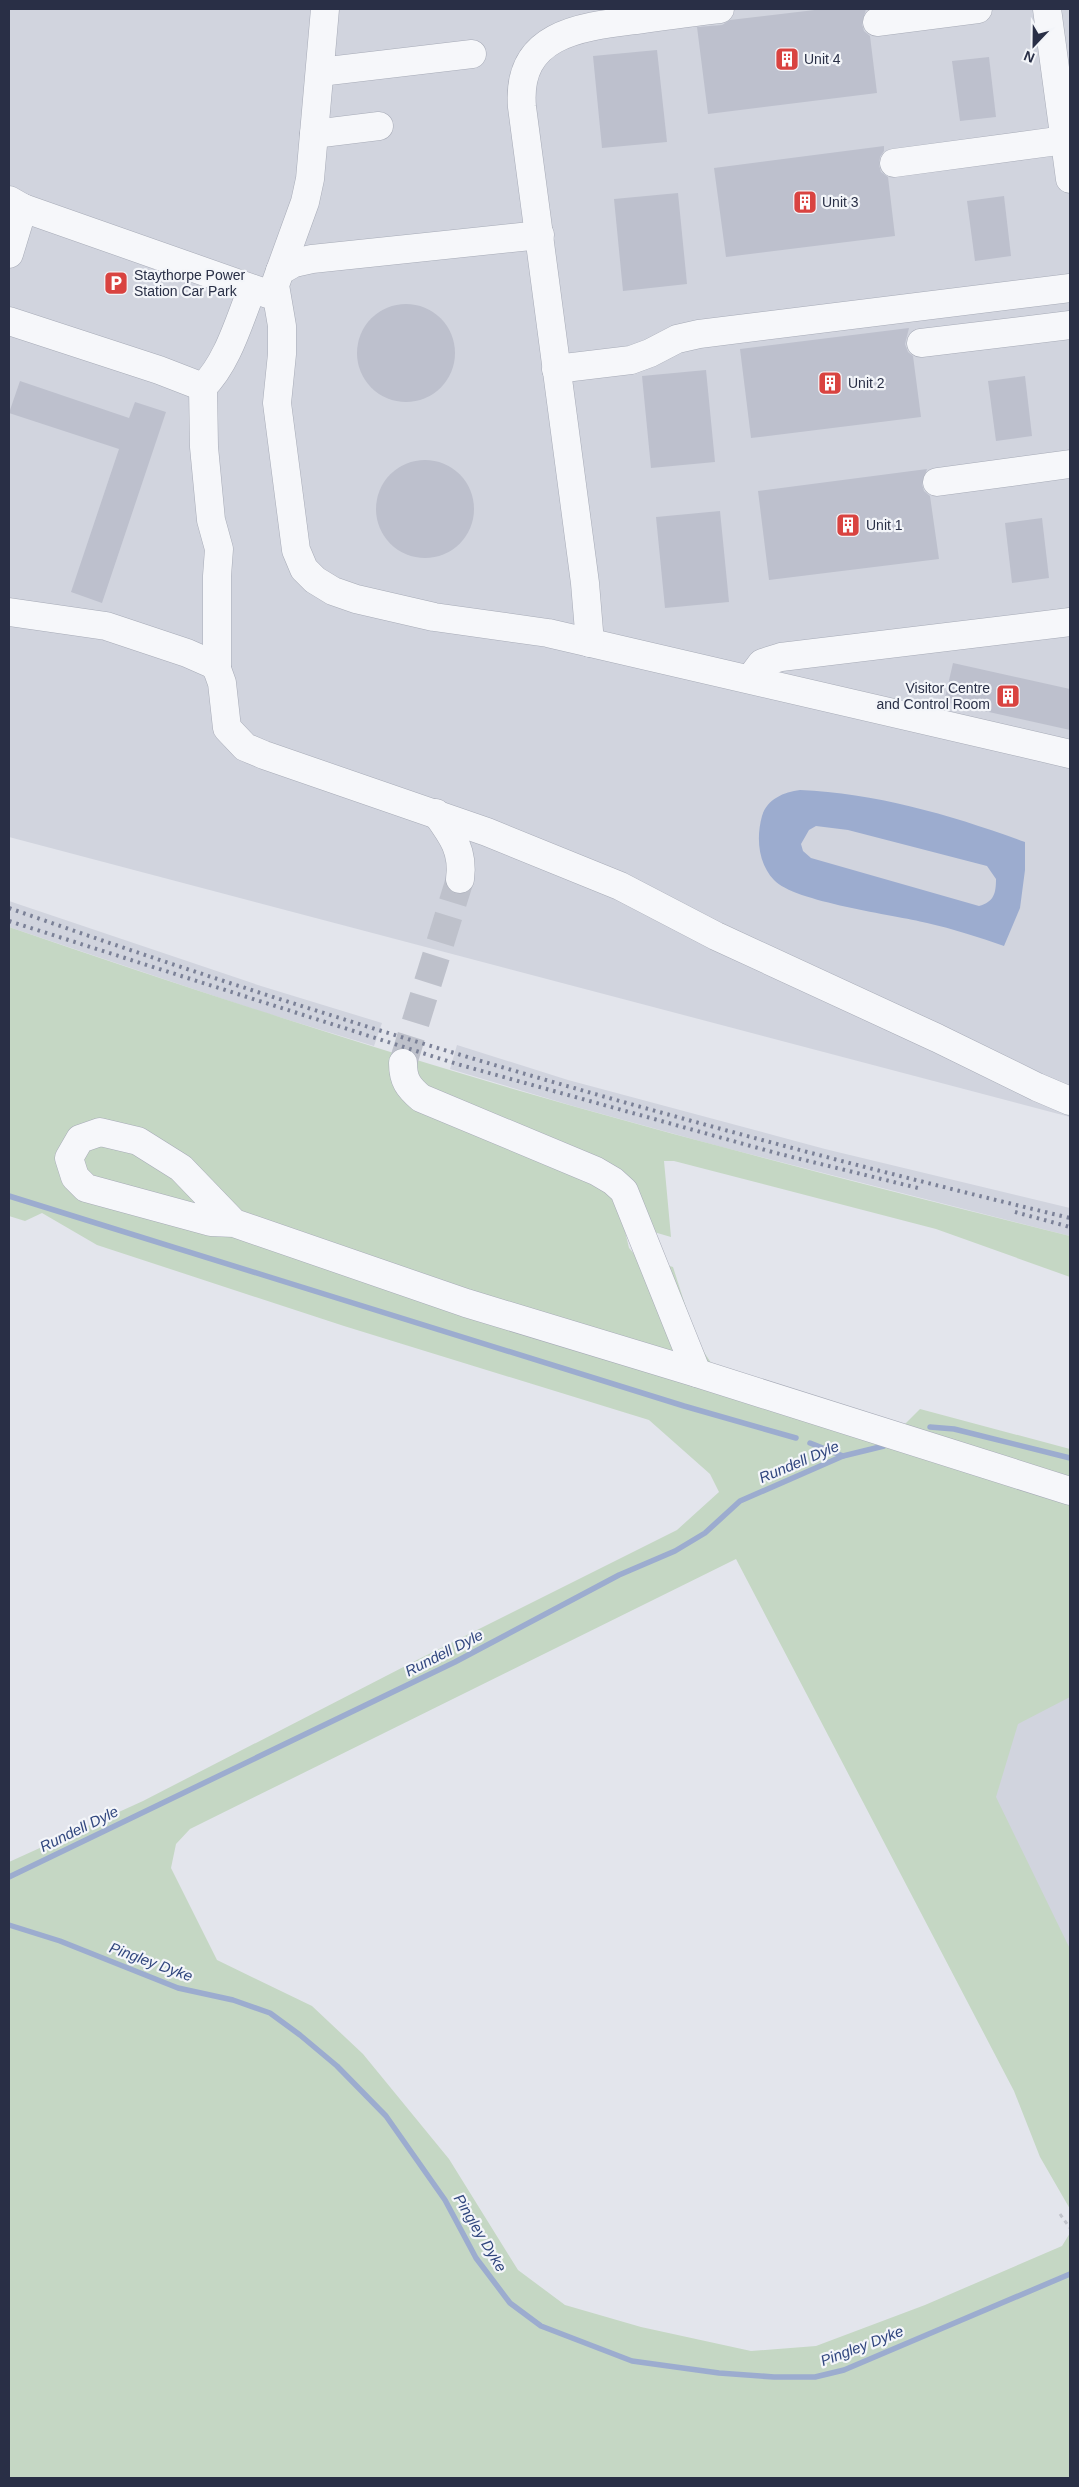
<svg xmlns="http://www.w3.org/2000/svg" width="1079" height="2487" font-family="Arial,sans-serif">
<rect width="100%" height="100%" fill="#e3e5ec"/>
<g fill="#d1d4de">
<polygon points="9,9 1070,9 1070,1117 9,837"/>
<polygon points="9,901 261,986 382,1023 374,1046 259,1011 9,927"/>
<polygon points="457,1045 568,1080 825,1149 1070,1208 1070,1236 718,1146 573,1106 450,1069"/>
<polygon points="1070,1606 1070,2114 1011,2012 978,1654"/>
</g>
<path fill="#c5d7c4" d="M9 927C196 991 385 1053 576 1107 740 1153 905 1195 1070 1236V1277L936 1229 674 1161H664L671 1237 623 1223 629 1248 636 1256 673 1267 697 1342 716 1370 904 1425 920 1409 1070 1449V1697L1018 1724 996 1797 1070 1949V2209L1040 2157 1014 2091 736 1559 190 1829 176 1844 171 1868 217 1960 312 2006 363 2054 449 2159 518 2270 565 2305 641 2327 751 2351 816 2346 925 2305 1062 2246 1070 2233V2478H9V1862L143 1801 417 1660 677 1530 719 1492 710 1474 649 1420 344 1326 97 1245 42 1213 25 1221 9 1216Z"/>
<path fill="#9caccf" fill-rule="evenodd" d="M800 790C876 793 954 816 1025 842V870L1020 908 1004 946C979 937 953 929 927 923 895 915 794 902 774 880 758 863 756 838 762 816 767 799 784 792 800 790ZM816 826 848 830 987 866 996 879C996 893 994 902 979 906L811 858 803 851 801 844 809 830Z"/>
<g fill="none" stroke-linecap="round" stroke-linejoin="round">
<g stroke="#9caccf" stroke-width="5.5">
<polyline points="9,1196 684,1406 796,1438"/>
<polyline points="930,1427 954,1429 1070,1458"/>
<polyline points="810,1443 843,1456"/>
<polyline points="9,1877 455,1662 619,1575 675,1551 705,1533 740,1501 843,1456 884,1446"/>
<polyline points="9,1925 60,1941 178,1988 233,2000 270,2013 300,2035 337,2066 386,2116 445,2200 476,2258 510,2303 541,2326 632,2361 719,2373 774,2377 815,2377 844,2370 1070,2274"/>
</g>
</g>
<g fill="#bdc0cd">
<polygon points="823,9 866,9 862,24 864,31 870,36 877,93 708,114 697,27 722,25 730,20"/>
<polygon points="657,50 667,142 602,148 593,56"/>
<polygon points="989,57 996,117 960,121 952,61"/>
<polygon points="884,146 884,151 880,157 879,165 881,172 888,177 895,236 726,257 714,168"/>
<polygon points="678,193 687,284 623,291 614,199"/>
<polygon points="1004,196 1011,256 975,261 967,201"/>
<circle cx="406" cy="353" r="49"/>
<polygon points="909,328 905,344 908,352 913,356 921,417 751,438 740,349"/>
<polygon points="706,370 715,462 651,468 642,376"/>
<polygon points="1025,376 1032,436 996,441 988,381"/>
<polygon points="20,381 129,418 135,402 166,412 102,603 71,592 119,449 9,413"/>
<circle cx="425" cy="509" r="49"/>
<polygon points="927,469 922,484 924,491 930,496 939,559 769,580 758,491"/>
<polygon points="720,511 729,602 665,608 656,517"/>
<polygon points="1042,518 1049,578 1012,583 1005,523"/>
<polygon points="953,663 1070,689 1070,730 944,702"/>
</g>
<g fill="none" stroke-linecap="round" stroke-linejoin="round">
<polyline stroke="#bec1cb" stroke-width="28" stroke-dasharray="28 14" stroke-linecap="butt" points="403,1063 460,879"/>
<g stroke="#a7abb7" stroke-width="29">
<g id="minor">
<polyline points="1047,9 1070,179"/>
<polyline points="877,22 978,9"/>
<polyline points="320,72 472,54"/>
<polyline points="314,134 379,126"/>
<polyline points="894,163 1065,140"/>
<polyline points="9,200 23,208 268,294"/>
<polyline points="540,235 312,259 294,263 280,271 275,285 282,326 282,354 277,403 296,550 304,569 315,580 333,591 356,599 434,617 548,633 1070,754"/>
<polyline points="9,254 23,208"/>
<polyline points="280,271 305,202 310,179 325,9"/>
<polyline points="9,321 159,370 203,387"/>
<polyline points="921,343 1070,325"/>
<polyline points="556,369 631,360 650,353 677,339 699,334 1070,288"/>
<polyline points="937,482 1070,464"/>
<polyline points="9,612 106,626 187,653 212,664 217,669 222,683 227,728 245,747 264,755 487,832 620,886 716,936 937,1038 1037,1087 1070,1101"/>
<path d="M590 643 585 583 522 107C516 34 579 27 636 20 664 16 692 12 720 9"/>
<path d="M217 669V576L219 549 211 520 204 447 203 387C228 362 239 321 252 289"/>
<polyline points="750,679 762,663 781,657 1070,622"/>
<path d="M436 813C452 835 464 851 460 879"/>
<path d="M403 1063C403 1080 408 1087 421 1098L596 1171 613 1181 624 1191 697 1373"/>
<polyline points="234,1223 181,1168 138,1141 100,1132 80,1139 69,1158 75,1177 86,1188 211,1222 234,1223 466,1303 697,1373 1070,1491"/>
</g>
</g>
<polyline stroke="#c1c3cb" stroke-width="3" stroke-dasharray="4 4" stroke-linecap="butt" points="1060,2214 1070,2228"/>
<use href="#minor" stroke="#f6f7fa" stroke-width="28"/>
<g stroke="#7b8197" stroke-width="4" stroke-dasharray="2.5 5" stroke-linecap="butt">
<path d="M9 908C356 1031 712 1132 1070 1218"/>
<polyline points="9,921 457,1064 776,1153 918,1188"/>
<polyline points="1015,1212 1070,1227"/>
</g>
</g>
<defs>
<g id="building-square" transform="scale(1.25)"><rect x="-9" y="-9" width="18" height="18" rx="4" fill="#d94340" stroke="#f3f5f9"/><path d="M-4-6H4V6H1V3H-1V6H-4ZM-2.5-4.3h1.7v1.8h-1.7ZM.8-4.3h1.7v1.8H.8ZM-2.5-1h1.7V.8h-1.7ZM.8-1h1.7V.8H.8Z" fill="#fff"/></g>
<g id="parking-square" transform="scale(1.25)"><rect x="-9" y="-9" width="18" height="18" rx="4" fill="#d94340" stroke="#f3f5f9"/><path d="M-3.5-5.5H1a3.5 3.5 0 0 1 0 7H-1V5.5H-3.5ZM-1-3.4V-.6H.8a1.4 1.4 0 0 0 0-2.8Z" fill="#fff"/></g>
</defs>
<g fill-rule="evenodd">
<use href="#building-square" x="787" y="59"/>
<use href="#building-square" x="805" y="202"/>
<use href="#parking-square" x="116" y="283"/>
<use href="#building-square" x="830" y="383"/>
<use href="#building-square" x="848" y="525"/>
<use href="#building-square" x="1008" y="696"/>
</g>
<g text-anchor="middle" stroke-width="4.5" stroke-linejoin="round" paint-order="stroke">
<g font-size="14" fill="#292f46" stroke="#f3f5f9" text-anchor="start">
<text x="804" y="64">Unit 4</text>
<text x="822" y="207">Unit 3</text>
<text x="134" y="280">Staythorpe Power<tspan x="134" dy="16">Station Car Park</tspan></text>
<text x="848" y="388">Unit 2</text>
<text x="866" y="530">Unit 1</text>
<text x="990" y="693" text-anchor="end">Visitor Centre<tspan x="990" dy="16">and Control Room</tspan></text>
</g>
<g font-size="15" font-style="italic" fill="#30467e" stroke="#f3f5f9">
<text transform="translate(799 1462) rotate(-23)" y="5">Rundell Dyle</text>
<text transform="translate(444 1653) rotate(-27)" y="5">Rundell Dyle</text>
<text transform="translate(79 1829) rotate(-26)" y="5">Rundell Dyle</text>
<text transform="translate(151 1962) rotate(20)" y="5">Pingley Dyke</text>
<text transform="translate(480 2233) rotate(59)" y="5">Pingley Dyke</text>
<text transform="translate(862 2346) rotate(-21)" y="5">Pingley Dyke</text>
</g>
</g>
<rect width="1079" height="2487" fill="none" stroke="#292f46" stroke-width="20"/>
<g transform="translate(1034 45) rotate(202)" stroke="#f3f5f9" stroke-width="4" paint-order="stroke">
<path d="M0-4L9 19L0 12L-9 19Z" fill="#292f46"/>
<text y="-8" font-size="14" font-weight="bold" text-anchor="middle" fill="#292f46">N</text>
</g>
</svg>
